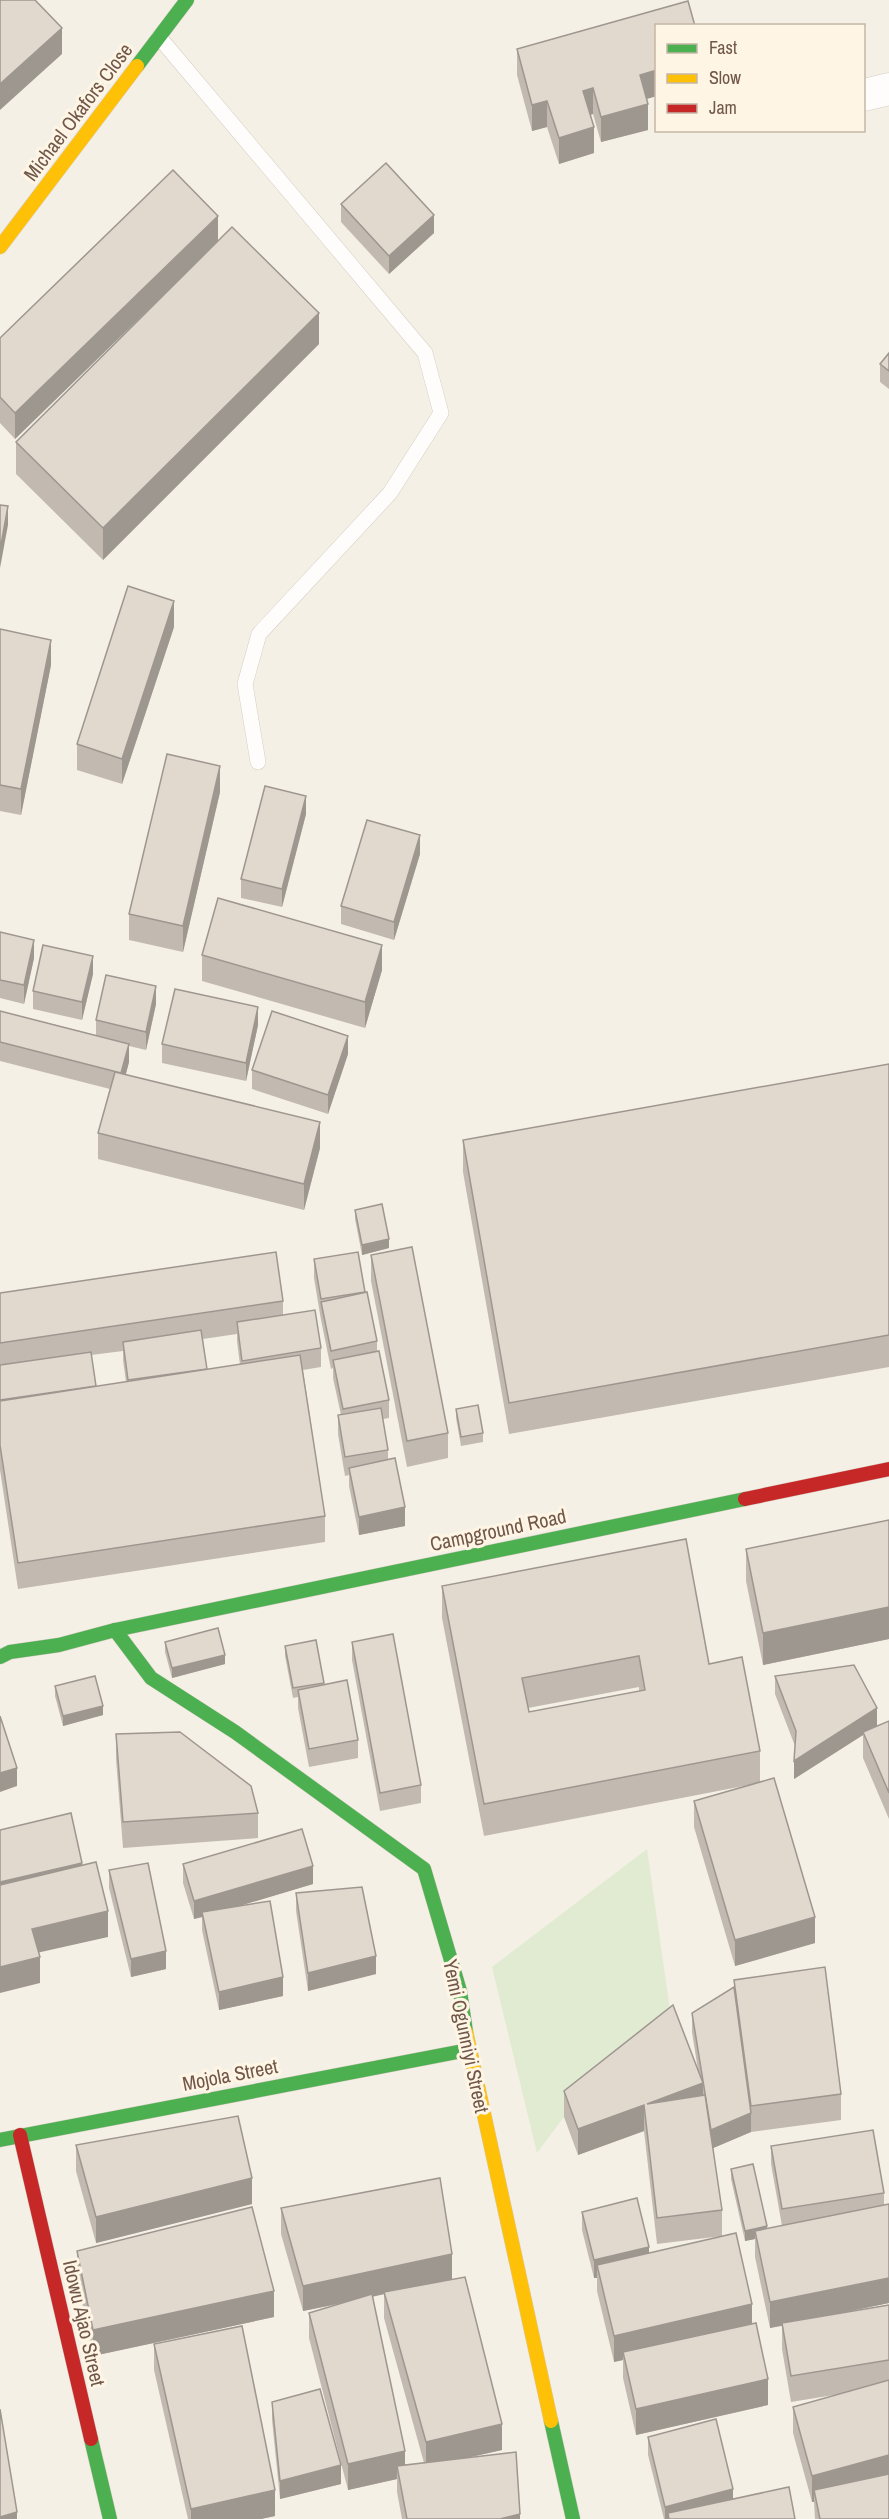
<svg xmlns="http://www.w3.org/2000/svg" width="889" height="2519" font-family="'Archivo Narrow',sans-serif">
<rect width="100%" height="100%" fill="#f5f0e6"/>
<polygon fill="#e0ebd1" points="647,1849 673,2031 564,2117 537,2153 492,1967"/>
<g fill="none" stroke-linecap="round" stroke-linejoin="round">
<g stroke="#d6cdc4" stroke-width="16">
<polyline id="lane" points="159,37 425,353 441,413 390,493 259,634 245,684 258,762"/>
</g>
<g stroke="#d6cdc4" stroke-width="33">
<polyline id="street" points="864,95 889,89"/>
</g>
<g stroke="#d5ccc3" stroke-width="15">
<g id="fast">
<polyline points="137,66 187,0"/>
<polyline points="115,1630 151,1678 235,1732 424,1869 460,1991 466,2032"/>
<polyline points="0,1657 10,1652 59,1645 115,1630 745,1499"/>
<polyline points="0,2140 468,2050"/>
<polyline points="551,2421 573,2519"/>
<polyline points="91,2439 110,2519"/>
</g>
</g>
<g stroke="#d5ccc3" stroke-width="15">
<g id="slow">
<polyline points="0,247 137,66"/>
<polyline points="466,2032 551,2421"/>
</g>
</g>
<g stroke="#d5ccc3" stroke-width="15">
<g id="jam">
<polyline points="745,1499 889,1469"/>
<polyline points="20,2135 91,2439"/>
</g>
</g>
<use href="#lane" stroke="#fefdfb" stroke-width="15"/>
<use href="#street" stroke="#fefdfb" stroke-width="32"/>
<use href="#fast" stroke="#4caf50" stroke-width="14"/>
<use href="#slow" stroke="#ffc107" stroke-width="14"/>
<use href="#jam" stroke="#c62828" stroke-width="14"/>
</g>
<g fill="#c2bab1" fill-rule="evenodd">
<polygon points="657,26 646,99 648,130 601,142 593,114 590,115 594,153 559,164 547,127 532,131 517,75 517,49"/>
<polygon points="341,204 434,233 389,274 341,222"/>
<polygon points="218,240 319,344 103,560 16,474 16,442 168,290 15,439 0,423 0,338"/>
<polygon points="889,353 889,389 880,382 880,364"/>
<polygon points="174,627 122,784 77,770 77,744"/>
<polygon points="0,629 51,665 21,815 0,811"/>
<polygon points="220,792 183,952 129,940 129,914"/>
<polygon points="306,814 282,907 241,898 241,879"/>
<polygon points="420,854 394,940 341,924 341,906"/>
<polygon points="0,932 34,958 24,1004 0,998"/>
<polygon points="202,955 382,970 365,1028 202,981"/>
<polygon points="93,974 82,1020 33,1009 33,991"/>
<polygon points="156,1004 146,1050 129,1046 129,1062 126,1074 320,1148 304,1210 98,1159 98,1133 110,1089 0,1061 0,1011 96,1035 96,1020"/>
<polygon points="258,1025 246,1081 162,1063 162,1044"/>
<polygon points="348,1054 328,1114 252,1089 252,1070"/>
<polygon points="889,1064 889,1367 509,1434 463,1172 463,1140"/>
<polygon points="355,1210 389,1248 362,1255 355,1219"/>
<polygon points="358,1252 365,1293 377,1341 377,1351 389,1400 389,1418 383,1419 388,1450 388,1460 405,1526 359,1535 349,1486 349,1475 345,1476 338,1434 338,1415 341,1415 333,1378 333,1368 331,1369 321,1320 314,1278 314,1259"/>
<polygon points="371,1255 448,1433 448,1458 407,1467 371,1281"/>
<path d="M0 1293 283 1301V1315L321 1348V1367L303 1370 325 1516V1542L18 1589 0 1470ZM237 1334V1341L240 1365 207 1370 203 1339ZM123 1351V1360L126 1382 96 1387 91 1355Z"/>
<polygon points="456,1409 483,1433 483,1442 461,1446 456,1418"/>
<polygon points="889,1520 889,1639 763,1665 746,1581 746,1549"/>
<path d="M442 1586 709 1664 760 1751V1782L815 1943 735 1966 694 1827V1801L749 1785 484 1836 442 1618ZM639 1687V1691L529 1712 528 1708Z"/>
<polygon points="165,1642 225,1664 172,1678 165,1652"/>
<polygon points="352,1642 421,1785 421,1803 380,1811 352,1660"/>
<polygon points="285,1646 324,1683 324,1684 358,1740 358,1758 309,1767 298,1708 298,1697 293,1698 285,1656"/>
<polygon points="775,1676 877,1726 889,1721 889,1819 863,1758 863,1735 794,1779 795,1746 775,1694"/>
<polygon points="55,1686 103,1715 63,1726 55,1696"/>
<polygon points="116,1734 258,1813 258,1838 123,1848 116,1759"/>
<polygon points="183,1864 313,1884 241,1905 283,1996 219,2010 202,1930 202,1917 194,1919 183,1883"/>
<polygon points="109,1870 166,1969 131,1977 109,1888"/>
<polygon points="296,1893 376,1974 308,1991 296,1911"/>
<polygon points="734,1980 841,2094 841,2120 751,2132 713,2148 722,2210 722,2236 657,2244 644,2131 578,2155 564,2117 564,2091 698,2070 692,2032 692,2013 734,1987"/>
<polygon points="76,2145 252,2204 96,2243 76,2171"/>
<polygon points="771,2146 884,2193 884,2205 889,2204 889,2303 841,2313 889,2305 889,2519 815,2519 814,2502 812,2502 793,2433 793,2407 840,2394 791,2402 782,2349 782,2326 770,2328 755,2257 755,2239 745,2241 731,2179 731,2169 767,2229 782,2226 771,2164"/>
<path d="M281 2208 452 2280 502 2450 466 2458 520 2519H402L397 2492V2479L348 2490 309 2338V2313L339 2304 303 2311 281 2234ZM384 2294V2318L424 2463 405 2465 372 2297Z"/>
<polygon points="582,2212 649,2253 752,2324 768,2405 636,2435 623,2378 623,2360 614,2362 597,2291 597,2278 594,2278 582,2230"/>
<polygon points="77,2251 274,2317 93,2356 77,2277"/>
<polygon points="154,2344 275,2516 261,2519 188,2519 154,2370"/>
<polygon points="272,2402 341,2484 280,2499 272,2420"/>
<polygon points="648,2437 733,2499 795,2519 664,2519 648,2455"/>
</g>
<g fill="#9e9790">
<polygon points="62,28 62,54 0,110 0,84"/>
<polygon points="657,70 657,96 640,101 640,75"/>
<polygon points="593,88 593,114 583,117 583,91"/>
<polygon points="547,101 547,127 532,131 532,105"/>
<polygon points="648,104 648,130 601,142 601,117"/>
<polygon points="594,127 594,153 559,164 559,138"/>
<polygon points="434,215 434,233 389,274 389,256"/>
<polygon points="218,216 218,242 15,439 15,413"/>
<polygon points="319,313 319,344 103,560 103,528"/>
<polygon points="8,506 8,525 0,568 0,550"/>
<polygon points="174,601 174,627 122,784 122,759"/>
<polygon points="51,640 51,665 21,815 21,789"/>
<polygon points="220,766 220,792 183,952 183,926"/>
<polygon points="306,796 306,814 282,907 282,889"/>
<polygon points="420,835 420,854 394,940 394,922"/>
<polygon points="34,940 34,958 24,1004 24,985"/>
<polygon points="382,945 382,970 365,1028 365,1002"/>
<polygon points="93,956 93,974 82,1020 82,1002"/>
<polygon points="156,986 156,1004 146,1050 146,1032"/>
<polygon points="258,1007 258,1025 246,1081 246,1063"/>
<polygon points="348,1036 348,1054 328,1114 328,1095"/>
<polygon points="129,1044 129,1062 121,1092 121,1073"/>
<polygon points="320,1122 320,1148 304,1210 304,1184"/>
<polygon points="389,1239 389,1248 362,1255 362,1245"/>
<polygon points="405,1507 405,1526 359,1535 359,1517"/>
<polygon points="889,1607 889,1639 763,1665 763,1633"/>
<polygon points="225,1655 225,1664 172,1678 172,1668"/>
<polygon points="103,1706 103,1715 63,1726 63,1716"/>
<polygon points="877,1708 877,1726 863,1732 863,1735 794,1779 794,1761"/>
<polygon points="17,1768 17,1786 0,1792 0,1773"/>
<polygon points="82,1863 82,1881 0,1900 0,1882"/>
<polygon points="313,1866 313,1884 203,1917 202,1912 202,1917 194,1919 194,1901"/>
<polygon points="108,1911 108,1937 32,1954 32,1929"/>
<polygon points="815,1917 815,1943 735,1966 735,1940"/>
<polygon points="166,1951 166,1969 131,1977 131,1959"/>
<polygon points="376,1956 376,1974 308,1991 308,1973"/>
<polygon points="40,1957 40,1983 0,1993 0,1967"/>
<polygon points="283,1977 283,1996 219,2010 219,1992"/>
<polygon points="703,2083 703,2109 647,2104"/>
<polygon points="644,2105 644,2131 578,2155 578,2129"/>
<polygon points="751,2113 751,2132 711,2149 711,2130"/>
<polygon points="252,2178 252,2204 96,2243 96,2217"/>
<polygon points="767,2226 767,2236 755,2231 755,2239 745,2241 745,2231"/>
<polygon points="649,2247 649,2265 597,2265 597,2278 594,2278 594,2260"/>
<polygon points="452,2254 452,2280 303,2311 303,2286"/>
<polygon points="889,2278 889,2303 770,2328 770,2302"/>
<polygon points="274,2291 274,2317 93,2356 93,2330"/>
<polygon points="752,2304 752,2330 623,2352 623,2360 614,2362 614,2336"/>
<polygon points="768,2379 768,2405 636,2435 636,2409"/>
<polygon points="502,2424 502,2450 426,2467 426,2442"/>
<polygon points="405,2451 405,2477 397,2466 397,2479 348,2490 348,2464"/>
<polygon points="889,2455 889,2480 814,2490 814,2502 812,2502 812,2476"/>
<polygon points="341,2465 341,2484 280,2499 280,2481"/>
<polygon points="733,2489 733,2507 668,2513 668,2519 665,2519 665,2507"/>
<polygon points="275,2490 275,2516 261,2519 191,2519 191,2509"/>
<polygon points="17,2512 17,2519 0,2519 0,2517"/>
<polygon points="520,2514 520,2519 500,2519"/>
</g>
<g fill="#e1d8ce" stroke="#9e9790" stroke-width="1.5" fill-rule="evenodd">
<polygon points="0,0 35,0 62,28 0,84"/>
<polygon points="688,1 695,26 657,26 657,70 640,75 648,104 601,117 593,88 583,91 594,127 559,138 547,101 532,105 517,49"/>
<polygon points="386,163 434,215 389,256 341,204"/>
<polygon points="173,170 218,216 15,413 0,397 0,338"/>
<polygon points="232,227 319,313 103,528 16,442"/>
<polygon points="889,353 889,371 880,364"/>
<polygon points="0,505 8,506 0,550"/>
<polygon points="128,586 174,601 122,759 77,744"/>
<polygon points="0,629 51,640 21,789 0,785"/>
<polygon points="167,754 220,766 183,926 129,914"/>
<polygon points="265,786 306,796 282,889 241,879"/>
<polygon points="367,820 420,835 394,922 341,906"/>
<polygon points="218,898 382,945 365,1002 202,955"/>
<polygon points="0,932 34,940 24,985 0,980"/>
<polygon points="43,945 93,956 82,1002 33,991"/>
<polygon points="106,975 156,986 146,1032 96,1020"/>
<polygon points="175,989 258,1007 246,1063 162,1044"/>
<polygon points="0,1011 129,1044 121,1073 0,1042"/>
<polygon points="272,1011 348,1036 328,1095 252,1070"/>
<polygon points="889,1064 889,1335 509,1403 463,1140"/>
<polygon points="115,1072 320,1122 304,1184 98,1133"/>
<polygon points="382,1204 389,1239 362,1245 355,1210"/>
<polygon points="412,1247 448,1433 407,1441 371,1255"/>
<polygon points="276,1252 283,1301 0,1343 0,1293"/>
<polygon points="358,1252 365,1292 321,1299 314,1259"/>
<polygon points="367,1292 377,1341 331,1351 321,1302"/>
<polygon points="315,1310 321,1348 242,1361 237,1322"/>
<polygon points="201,1330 207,1369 128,1380 123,1342"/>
<polygon points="379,1351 389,1400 343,1409 333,1360"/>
<polygon points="91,1352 96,1386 0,1400 0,1365"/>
<polygon points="300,1355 325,1516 18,1563 0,1445 0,1401"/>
<polygon points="478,1405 483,1433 461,1437 456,1409"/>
<polygon points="381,1408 388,1450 345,1457 338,1415"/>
<polygon points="395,1458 405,1507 359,1517 349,1468"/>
<polygon points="889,1520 889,1607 763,1633 746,1549"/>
<path d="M686 1539 709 1664 742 1657 760 1751 484 1804 442 1586ZM639 1656 645 1690 529 1712 522 1678Z"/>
<polygon points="218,1628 225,1655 172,1668 165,1642"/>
<polygon points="393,1634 421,1785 380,1793 352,1642"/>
<polygon points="316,1640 324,1683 293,1688 285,1646"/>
<polygon points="854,1665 877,1708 794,1761 796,1731 775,1676"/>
<polygon points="95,1676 103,1706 63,1716 55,1686"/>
<polygon points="347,1680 358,1740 309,1749 298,1690"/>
<polygon points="0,1716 17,1768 0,1773"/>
<polygon points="889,1721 889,1793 863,1732"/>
<polygon points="180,1732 251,1786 258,1813 123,1822 116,1734"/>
<polygon points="774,1778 815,1917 735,1940 694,1801"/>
<polygon points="71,1813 82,1863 0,1882 0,1830"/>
<polygon points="302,1829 313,1866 194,1901 183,1864"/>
<polygon points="96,1862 108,1911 32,1929 40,1957 0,1967 0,1885"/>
<polygon points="148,1863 166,1951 131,1959 109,1870"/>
<polygon points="362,1887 376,1956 308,1973 296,1893"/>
<polygon points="270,1901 283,1977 219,1992 202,1912"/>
<polygon points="825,1967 841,2094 751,2106 734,1980"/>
<polygon points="734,1987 751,2113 711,2130 692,2013"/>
<polygon points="673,2005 703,2083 647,2104 705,2095 722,2210 657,2218 644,2105 578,2129 564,2091"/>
<polygon points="238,2116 252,2178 96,2217 76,2145"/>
<polygon points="873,2130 884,2193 782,2209 771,2146"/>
<polygon points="753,2164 767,2226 745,2231 731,2169"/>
<polygon points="440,2178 452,2254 303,2286 281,2208"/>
<polygon points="637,2198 649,2247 594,2260 582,2212"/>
<polygon points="889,2204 889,2278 770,2302 755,2231"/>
<polygon points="252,2207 274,2291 93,2330 77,2251"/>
<polygon points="736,2233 752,2304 614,2336 597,2265"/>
<polygon points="465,2277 502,2424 426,2442 384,2292"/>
<polygon points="372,2294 405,2451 348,2464 309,2313"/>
<polygon points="889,2305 889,2360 791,2376 782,2323"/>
<polygon points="756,2323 768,2379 636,2409 623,2352"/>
<polygon points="242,2326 275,2490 191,2509 154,2344"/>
<polygon points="889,2380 889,2455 812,2476 793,2407"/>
<polygon points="320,2389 341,2465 280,2481 272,2402"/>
<polygon points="0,2409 17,2512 0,2517"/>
<polygon points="716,2419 733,2489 665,2507 648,2437"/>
<polygon points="516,2452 520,2514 500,2519 407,2519 397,2466"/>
<polygon points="889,2474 889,2519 820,2519 814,2490"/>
<polygon points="789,2487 795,2519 669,2519 668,2513"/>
</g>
<g text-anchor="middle" stroke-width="6" stroke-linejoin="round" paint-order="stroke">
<g font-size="20" fill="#705749" stroke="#fef5e5">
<text transform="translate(78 112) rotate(-53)" y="7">Michael Okafors Close</text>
<text transform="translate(498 1530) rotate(-12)" y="7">Campground Road</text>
<text transform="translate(466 2036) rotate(78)" y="7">Yemi Ogunniyi Street</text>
<text transform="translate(230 2075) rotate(-11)" y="7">Mojola Street</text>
<text transform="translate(84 2323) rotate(77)" y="7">Idowu Ajao Street</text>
</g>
</g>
<rect x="655" y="24" width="210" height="108" fill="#fef5e5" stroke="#c5b6a7" stroke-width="1.5"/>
<rect x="667" y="44" width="30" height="9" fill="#4caf50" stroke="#c5b6a7" stroke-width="1.5"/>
<text x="709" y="54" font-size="18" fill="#705749">Fast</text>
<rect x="667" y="74" width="30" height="9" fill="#ffc107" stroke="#c5b6a7" stroke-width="1.5"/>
<text x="709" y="84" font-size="18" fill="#705749">Slow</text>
<rect x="667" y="104" width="30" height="9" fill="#c62828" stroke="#c5b6a7" stroke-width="1.5"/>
<text x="709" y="114" font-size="18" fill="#705749">Jam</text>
</svg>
